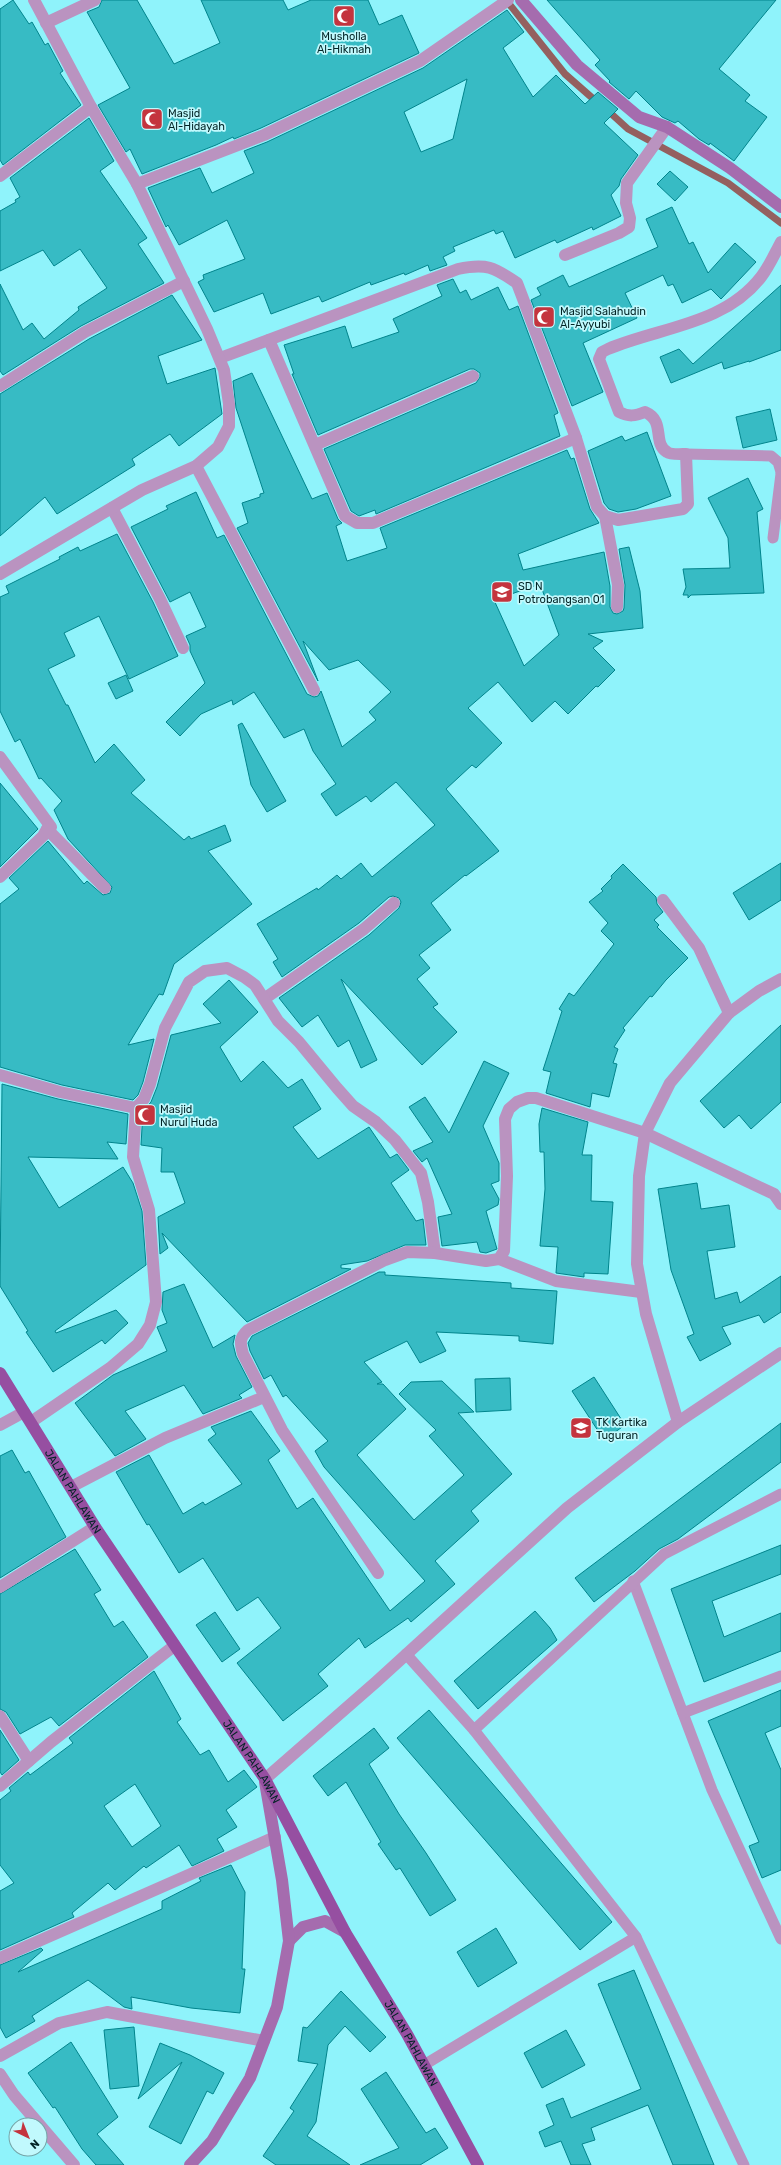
<svg xmlns="http://www.w3.org/2000/svg" width="781" height="2165" font-family="Rubik,sans-serif">
<rect width="100%" height="100%" fill="#8ff3fb"/>
<g fill="none" stroke-linecap="round" stroke-linejoin="round">
<g stroke="#94605f" stroke-width="7">
<polyline points="506,0 565,74 598,103"/>
<polyline points="606,109 628,129 728,183 781,223"/>
</g>
</g>
<g fill="#37bbc4" stroke="#01848c" fill-rule="evenodd">
<polygon points="13,0 29,24 32,22 45,45 48,43 63,71 60,73 81,105 3,165 0,160 0,9"/>
<polygon points="102,0 137,0 174,64 220,43 201,0 283,0 288,10 311,0 368,0 379,25 402,15 419,53 261,128 234,139 233,137 216,145 142,174 130,149 126,152 98,105 130,88 87,12 99,7"/>
<polygon points="547,0 776,0 719,69 750,95 745,101 767,117 734,161 710,143 709,145 699,139 678,121 675,123 662,117 636,91 629,99 609,82 610,81 595,65 600,60"/>
<path d="M507 10 524 32 503 48 533 97 556 75 585 104 598 92 618 109 604 123 638 155 621 179 619 186 611 195 621 216 593 230 592 227 557 243 555 240 515 258 503 231 496 234 494 230 453 247 455 251 443 257 447 265 430 271 428 265 405 275 404 273 371 285 370 282 322 302 319 296 271 314 263 293 214 312 198 282 204 279 203 275 245 259 227 220 179 245 168 225 166 227 148 188 200 168 212 193 254 173 244 151 267 142 423 68ZM467 79 453 139 421 152 404 112Z"/>
<polygon points="89,118 114,161 100,171 147,238 138,244 164,283 81,326 3,375 0,371 0,284 23,330 32,323 44,339 79,310 78,307 107,288 80,249 54,266 43,250 0,271 0,211 16,202 15,200 20,197 10,178"/>
<polygon points="670,171 688,187 675,201 657,184"/>
<polygon points="672,207 689,244 693,242 708,273 735,243 756,262 721,299 711,289 682,303 673,284 668,286 663,275 625,293 637,318 583,343 603,392 572,406 531,300 541,295 537,288 563,275 569,287 658,247 646,219"/>
<polygon points="453,279 460,293 466,290 471,300 498,287 509,310 518,306 558,413 554,415 560,436 376,514 375,510 359,516 351,511 324,449 476,383 480,377 480,373 474,369 470,369 318,435 292,374 294,374 284,345 345,326 352,348 399,332 393,319 442,296 437,285"/>
<polygon points="781,285 781,350 749,362 749,361 724,369 722,362 671,383 660,357 679,349 693,364"/>
<polygon points="172,295 202,340 158,356 167,384 215,368 222,414 179,446 170,434 132,459 135,465 57,514 45,497 0,536 0,394 89,339"/>
<path d="M252 373 312 499 327 493 338 519 342 523 336 526 347 561 387 548 380 528 567 450 571 459 574 458 590 509 599 523 518 554 523 570 604 552 610 586V607L613 613 617 614 623 611 624 608 625 585 619 549 629 547 640 591 643 628 588 634 603 641 593 648 615 670 598 687 596 686 568 714 555 701 532 722 498 682 468 708 502 743 476 768 472 765 446 789 499 851 466 876 465 875 431 903 451 930 419 955 430 968 417 979 438 1004 433 1007 457 1032 422 1065 341 979 377 1060 361 1068 349 1040 338 1047 318 1015 302 1027 279 998 369 935 399 908 401 902 399 898 393 896 389 897 359 923 282 977 273 962 278 959 257 924 317 888 318 890 337 875 341 879 361 863 372 877 435 825 396 782 371 802 366 796 336 816 321 794 336 784 313 751 304 729 284 738 254 692 233 705 232 700 201 714 180 736 166 722 205 683 190 651V645L186 636 206 627 190 592 170 602 131 527 168 509 166 506 196 492 217 538 224 535 307 694 314 697 318 696 321 691 342 747 376 720 369 712 391 692 358 660 329 670 303 641 318 681 237 528 248 523 242 503 260 497V494L264 493 236 408 233 381ZM540 584 559 635 524 666 494 600Z"/>
<polygon points="770,409 777,440 743,448 736,417"/>
<polygon points="647,432 671,496 636,509 618,512 609,509 604,503 588,451 622,436 625,441"/>
<polygon points="748,478 763,509 757,512 764,593 691,595 688,598 688,595 683,595 686,587 683,569 730,568 728,538 708,498"/>
<polygon points="117,534 153,602 178,656 129,679 99,616 64,633 75,656 48,669 66,705 68,705 95,763 114,744 145,780 131,793 184,840 189,836 191,839 225,825 231,841 208,851 252,904 174,964 163,995 159,994 128,1045 154,1039 143,1082 138,1095 133,1100 62,1085 0,1067 0,904 19,889 9,878 48,841 84,884 87,881 103,895 110,893 112,887 68,839 54,810 62,801 41,778 39,779 20,739 15,742 0,711 0,597 9,593 6,586 60,559 59,557 78,547 80,551"/>
<polygon points="126,675 133,691 116,699 108,683"/>
<polygon points="242,723 286,801 267,812 251,785 238,725"/>
<polygon points="0,783 38,829 0,867"/>
<polygon points="781,863 781,900 749,920 733,893"/>
<polygon points="623,864 656,897 657,904 663,912 654,920 659,925 657,927 688,958 666,980 652,997 650,996 623,1028 625,1030 614,1047 618,1049 613,1063 617,1064 609,1097 592,1093 590,1107 546,1093 551,1072 543,1070 562,1011 559,1009 569,993 574,996 614,944 601,931 608,923 589,902 603,891 601,889 612,878 611,876"/>
<polygon points="229,980 258,1012 220,1047 241,1082 263,1061 288,1088 302,1079 321,1109 293,1127 318,1159 369,1127 390,1158 397,1154 409,1170 391,1183 416,1221 423,1219 426,1245 405,1245 367,1261 341,1265 341,1268 351,1269 247,1322 162,1233 168,1248 160,1254 158,1217 185,1203 174,1172 161,1172 162,1148 141,1145 143,1111 151,1102 157,1087 171,1035 221,1023 203,1004"/>
<polygon points="781,1025 781,1102 751,1129 739,1115 724,1128 700,1101"/>
<polygon points="484,1061 509,1073 483,1126 499,1163 499,1181 491,1184 499,1199 498,1205 486,1211 497,1249 486,1253 480,1252 477,1242 442,1246 438,1217 452,1214 427,1158 422,1162 413,1151 433,1142 409,1107 425,1097 449,1133"/>
<polygon points="2,1084 58,1099 128,1114 126,1144 107,1142 118,1159 28,1157 59,1208 123,1167 133,1183 142,1211 146,1265 55,1331 56,1333 116,1310 128,1323 105,1344 102,1340 53,1372 26,1332 28,1331 0,1286"/>
<polygon points="542,1108 588,1122 582,1155 592,1155 591,1201 613,1202 608,1274 584,1273 584,1277 556,1273 558,1247 540,1246 545,1189 544,1152 540,1152 539,1124"/>
<polygon points="697,1183 701,1209 729,1205 735,1247 707,1251 715,1299 737,1292 740,1303 781,1276 781,1312 764,1323 759,1315 722,1327 731,1344 700,1361 687,1337 694,1334 671,1270 658,1189"/>
<polygon points="379,1272 385,1272 385,1275 511,1283 511,1288 557,1291 553,1344 519,1341 519,1336 436,1332 446,1351 420,1363 407,1341 364,1362 382,1382 377,1384 383,1384 406,1409 357,1455 414,1520 464,1475 429,1436 436,1430 399,1394 411,1382 442,1381 474,1412 458,1413 512,1474 471,1511 479,1521 435,1561 455,1584 411,1622 408,1618 365,1648 359,1638 318,1674 328,1686 283,1721 237,1663 281,1628 258,1597 237,1611 203,1558 179,1573 149,1524 147,1525 116,1472 149,1455 183,1514 203,1502 205,1505 242,1484 208,1440 216,1434 211,1427 251,1411 280,1451 268,1460 297,1509 313,1498 390,1611 425,1581 324,1467 315,1451 328,1441 286,1395 283,1397 271,1375 264,1379 250,1351 248,1343 252,1336"/>
<polygon points="184,1284 213,1348 235,1335 233,1344 236,1356 252,1387 239,1395 242,1398 203,1414 184,1385 125,1411 146,1439 115,1456 75,1403 113,1375 167,1351 157,1327 167,1323 162,1310 163,1292"/>
<polygon points="594,1377 625,1425 604,1440 572,1391"/>
<polygon points="510,1378 511,1410 476,1412 475,1379"/>
<polygon points="781,1423 781,1462 678,1539 659,1549 635,1571 594,1602 575,1578"/>
<polygon points="12,1450 25,1473 29,1471 66,1537 0,1578 0,1456"/>
<polygon points="781,1545 781,1574 712,1601 724,1637 781,1613 781,1651 704,1682 671,1589"/>
<polygon points="75,1549 101,1590 94,1594 114,1627 123,1621 148,1657 59,1726 51,1717 20,1734 6,1712 0,1709 0,1594"/>
<polygon points="535,1611 550,1628 557,1640 478,1709 454,1681"/>
<polygon points="215,1612 240,1649 222,1662 196,1625"/>
<path d="M154 1671 181 1719 177 1722 200 1755 209 1750 228 1782 244 1770 257 1787 226 1810 237 1827 217 1839 224 1851 192 1866 179 1845 146 1868 144 1866 115 1890 108 1883 72 1913 74 1917 0 1950V1891L14 1883 0 1865V1800L11 1791 9 1788 28 1772 30 1775 73 1743 69 1738ZM135 1784 161 1826 132 1847 104 1806Z"/>
<polygon points="781,1690 781,1726 765,1733 781,1770 781,1870 762,1878 749,1846 759,1842 708,1721"/>
<polygon points="429,1710 612,1922 580,1950 397,1738"/>
<polygon points="374,1728 389,1748 369,1764 399,1814 426,1853 456,1900 430,1916 400,1868 396,1870 378,1844 381,1842 346,1782 328,1796 313,1776"/>
<polygon points="0,1730 19,1760 2,1775 0,1772"/>
<polygon points="231,1865 245,1892 242,1969 245,1969 240,2013 191,2008 131,1997 132,2009 124,2007 88,1980 32,2016 35,2021 6,2038 0,2027 0,1965 41,1948 43,1950 18,1972 162,1909 162,1901 201,1881 199,1878"/>
<polygon points="496,1928 517,1963 478,1987 457,1952"/>
<polygon points="634,1970 714,2165 673,2165 648,2105 591,2128 595,2140 582,2144 591,2165 571,2165 561,2141 545,2147 539,2132 554,2125 546,2105 563,2098 571,2118 641,2089 598,1984"/>
<polygon points="341,1991 386,2037 370,2052 345,2026 328,2045 316,2122 307,2136 350,2165 276,2165 263,2156 294,2111 290,2108 318,2064 298,2061 303,2027 307,2028"/>
<polygon points="134,2027 139,2086 110,2089 104,2030"/>
<polygon points="566,2030 585,2065 542,2088 524,2053"/>
<polygon points="71,2042 118,2117 97,2134 124,2165 96,2165 82,2149 55,2107 53,2108 28,2073"/>
<polygon points="160,2043 190,2055 224,2073 213,2094 207,2091 181,2144 149,2127 182,2062 138,2099"/>
<polygon points="386,2072 426,2133 435,2128 448,2148 420,2165 360,2165 399,2148 361,2089"/>
</g>
<g fill="none" stroke-linecap="round" stroke-linejoin="round">
<g stroke="#ba93c0" stroke-width="11">
<polyline points="686,454 771,456 778,462 781,472"/>
<polyline points="773,538 781,474"/>
<polyline points="633,1581 712,1790 781,1939"/>
<polyline points="406,1654 474,1730 664,1554 781,1494"/>
<polyline points="683,1713 781,1676"/>
<polyline points="474,1730 636,1937 744,2165"/>
<polyline points="424,2065 636,1937"/>
</g>
<g stroke="#ba93c0" stroke-width="12">
<polyline points="46,23 95,0"/>
<polyline points="0,176 91,107"/>
<polyline points="137,184 264,135 420,61 508,0"/>
<polyline points="565,255 619,233 629,227 630,218 626,203 627,183 667,127"/>
<polyline points="269,340 345,516 357,523 373,523 576,438"/>
<path d="M220 358 458 269C486 263 494 267 517 283L576 438 597 507 605 516 618 520 683 509 688 504 686 454C681 454 671 455 667 452 652 443 666 421 645 412 635 416 629 417 619 412L599 359 602 352 608 349C660 327 724 325 761 277 769 267 775 253 781 242"/>
<polyline points="0,386 85,332 184,281"/>
<polyline points="315,445 473,376"/>
<polyline points="196,466 314,690"/>
<polyline points="112,508 160,599 183,648"/>
<polyline points="605,516 618,585 617,607"/>
<polyline points="0,574 142,490 196,466 218,447 229,426 229,404 224,370 207,329 137,184 91,107 34,0"/>
<polyline points="0,757 51,827 47,829 43,836 0,877"/>
<polyline points="47,829 105,888"/>
<polyline points="663,900 699,948 729,1013"/>
<polyline points="264,999 364,929 394,903"/>
<polyline points="0,1075 60,1092 136,1108"/>
<polyline points="499,1259 556,1281 641,1292"/>
<polyline points="31,1422 110,1368 138,1344 150,1325 156,1302 149,1210 133,1157 136,1108 144,1099 150,1084 165,1028 189,982 205,971 227,968 244,977 255,985 278,1021 299,1042 337,1088 353,1106 376,1122 395,1140 421,1173 428,1202 435,1253 486,1261 499,1259 504,1251 507,1176 505,1119 509,1109 517,1102 528,1098 536,1098 645,1133 774,1194 781,1204"/>
<polyline points="678,1422 646,1314 637,1264 639,1176 645,1133 670,1083 729,1013 759,991 781,979"/>
<polyline points="0,1425 24,1412"/>
<polyline points="71,1487 165,1438 264,1397"/>
<path d="M378 1573 282 1430 243 1354C240 1343 239 1338 248 1330L385 1260 407 1252 435 1253"/>
<polyline points="0,1587 95,1527"/>
<polyline points="0,1716 29,1761"/>
<polyline points="0,1786 51,1742 174,1646"/>
<polyline points="0,1958 275,1837"/>
<polyline points="0,2056 59,2023 107,2012 264,2041"/>
<polyline points="0,2074 14,2095 74,2165"/>
</g>
<polyline stroke="#ba93c0" stroke-width="12" points="265,1779 376,1682 567,1508 678,1422 781,1353"/>
<g stroke="#a56cae" stroke-width="12">
<polyline points="521,0 577,65 639,117 667,127 730,168 781,207"/>
<polyline points="289,1941 303,1927 325,1921 345,1932"/>
<polyline points="190,2165 212,2141 250,2078 277,2007 289,1941 282,1880 265,1782"/>
</g>
<path stroke="#964fa1" stroke-width="12" id="s1" d="M0 1373 95 1527 265 1779 345 1932 407 2034 478 2165"/>
</g>
<defs>
<g id="mosque-square" transform="scale(1.15)"><rect x="-9" y="-9" width="18" height="18" rx="4" fill="#c4343e" stroke="#c1f9fd"/><path d="M3.5-4.9A6 6 0 1 0 3.5 4.9A5 5 0 1 1 3.5-4.9Z" fill="#fff"/></g>
<g id="school-square" transform="scale(1.15)"><rect x="-9" y="-9" width="18" height="18" rx="4" fill="#c4343e" stroke="#c1f9fd"/><path d="M0-5L7-2L0 1L-7-2ZM-4 1L0 2.5L4 1V4Q0 6-4 4Z" fill="#fff"/></g>
</defs>
<g fill-rule="evenodd">
<use href="#mosque-square" x="344" y="16"/>
<use href="#mosque-square" x="152" y="119"/>
<use href="#mosque-square" x="544" y="317"/>
<use href="#school-square" x="502" y="592"/>
<use href="#mosque-square" x="145" y="1115"/>
<use href="#school-square" x="581" y="1428"/>
</g>
<g text-anchor="middle" stroke-width="3.5" stroke-linejoin="round" paint-order="stroke">
<g font-size="11" fill="#032426" stroke="#c1f9fd" text-anchor="start">
<text x="344" y="40" text-anchor="middle">Musholla<tspan x="344" dy="13">Al-Hikmah</tspan></text>
<text x="168" y="117">Masjid<tspan x="168" dy="13">Al-Hidayah</tspan></text>
<text x="560" y="315">Masjid Salahudin<tspan x="560" dy="13">Al-Ayyubi</tspan></text>
<text x="518" y="590">SD N<tspan x="518" dy="13">Potrobangsan 01</tspan></text>
<text x="160" y="1113">Masjid<tspan x="160" dy="13">Nurul Huda</tspan></text>
<text x="596" y="1426">TK Kartika<tspan x="596" dy="13">Tuguran</tspan></text>
</g>
<g font-size="11" fill="#032426" stroke="#c1f9fd">
<text dy="4" stroke="none"><textPath href="#s1" startOffset="139">JALAN PAHLAWAN</textPath></text>
<text dy="4" stroke="none"><textPath href="#s1" startOffset="463">JALAN PAHLAWAN</textPath></text>
<text dy="4" stroke="none"><textPath href="#s1" startOffset="787">JALAN PAHLAWAN</textPath></text>
</g>
</g>
<g transform="translate(28 2137) rotate(137)"><circle r="19" fill="#c1f9fd" stroke="#75a4a7"/>
<path d="M0-3L7 15L0 10L-7 15Z" fill="#c4343e"/>
<text y="-6" font-size="11" font-weight="bold" text-anchor="middle" fill="#032426">N</text>
</g>
</svg>
